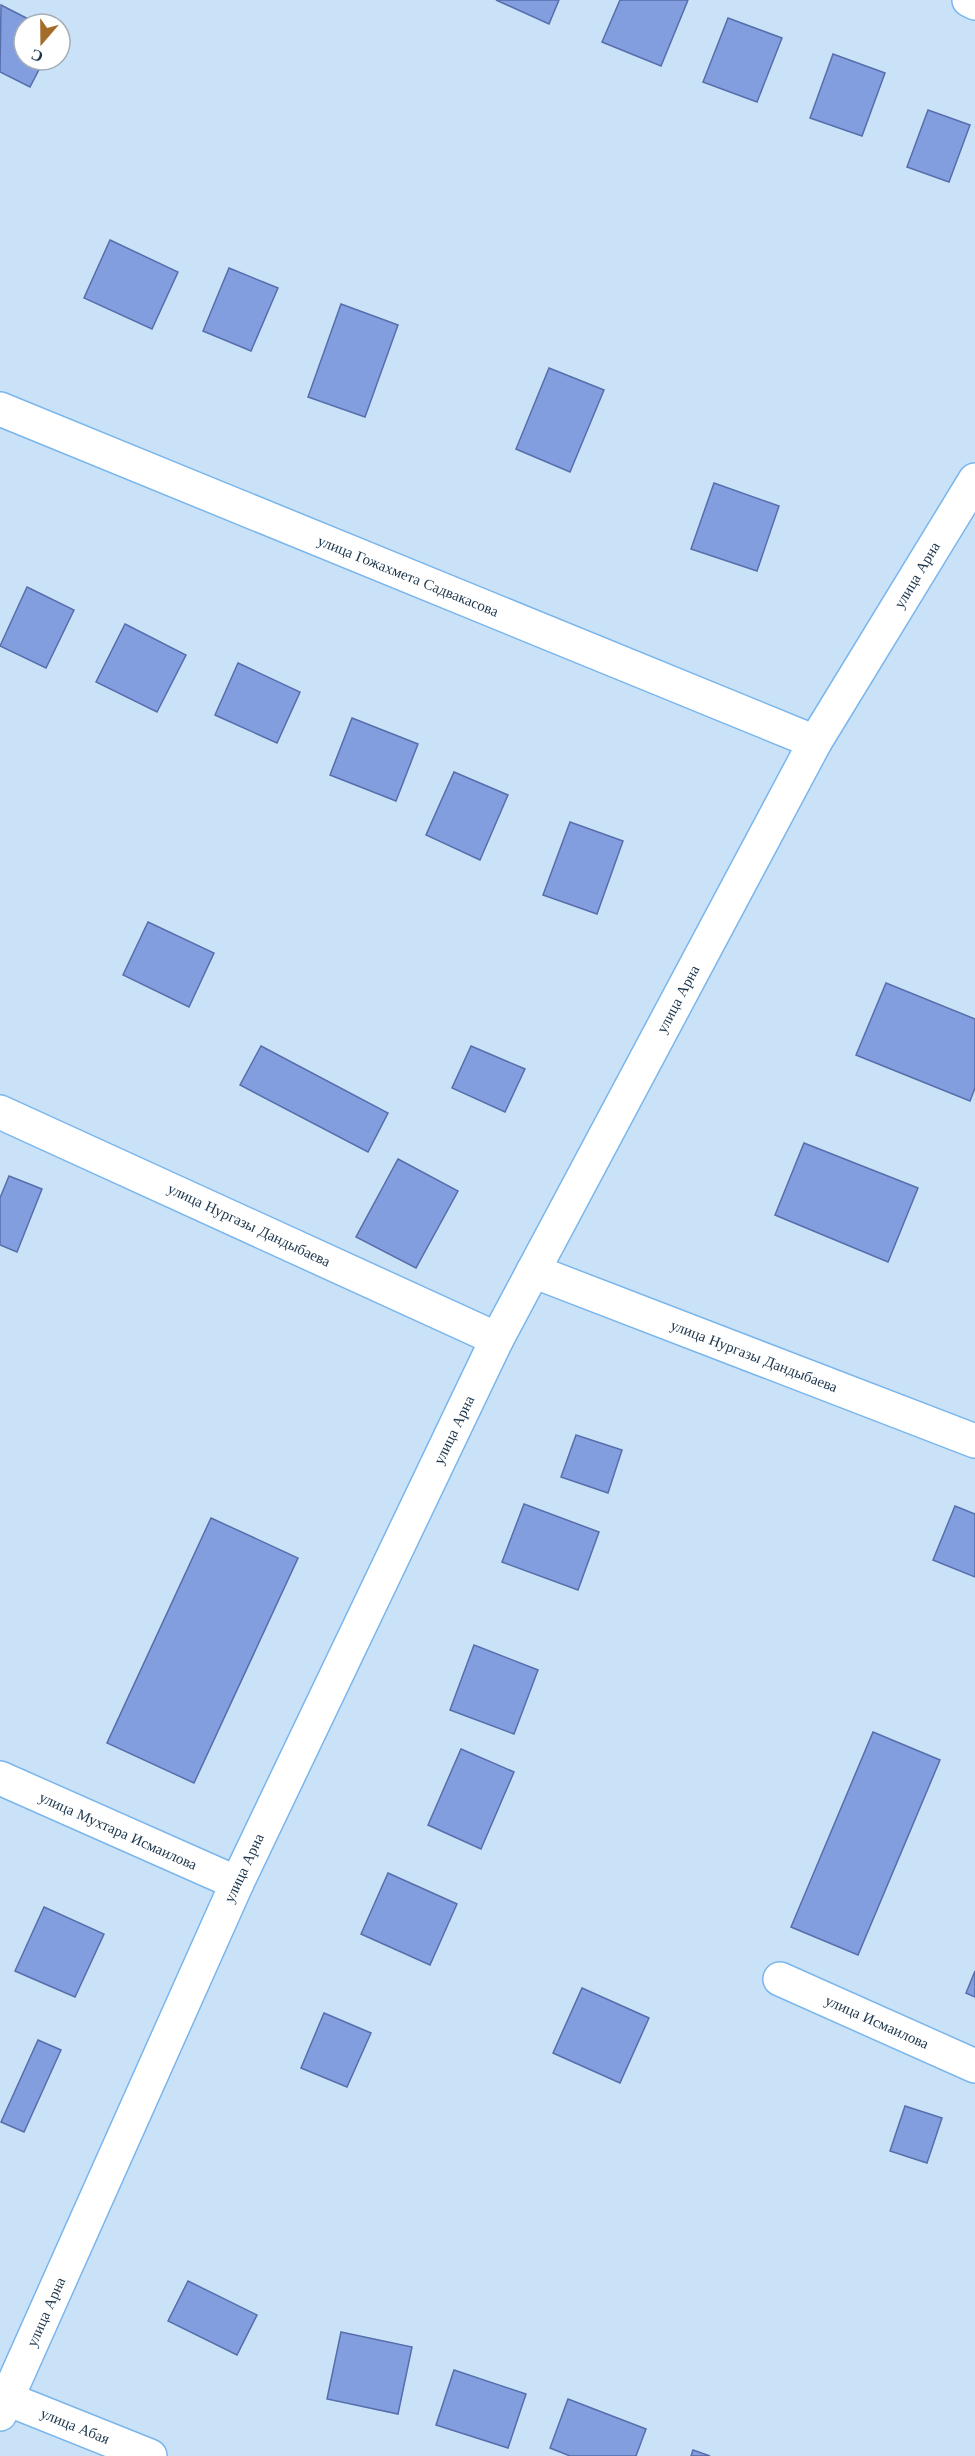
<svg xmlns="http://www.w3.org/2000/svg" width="975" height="2456" font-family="'Libre Baskerville',serif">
<rect width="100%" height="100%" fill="#cae2f8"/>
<g fill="#839edf" stroke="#566eab" stroke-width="1.5">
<polygon points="496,0 559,0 549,24"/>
<polygon points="620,0 688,0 661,66 602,42"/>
<polygon points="1,5 38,24 24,24 24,60 44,60 30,87 0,72"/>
<polygon points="728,18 782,38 757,102 703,82"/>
<polygon points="833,54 885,73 862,136 810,118"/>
<polygon points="928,110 970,125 949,182 907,167"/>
<polygon points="110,240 178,272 152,329 84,298"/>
<polygon points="229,268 278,288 251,351 203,331"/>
<polygon points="341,304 398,325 365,417 308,397"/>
<polygon points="549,368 604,390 570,472 516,449"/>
<polygon points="714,483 779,506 757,571 691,549"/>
<polygon points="27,587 74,610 46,668 0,646"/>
<polygon points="125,624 186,655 157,712 96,682"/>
<polygon points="238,663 300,692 277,743 215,715"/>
<polygon points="352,718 418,744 396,801 330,775"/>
<polygon points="454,772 508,795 480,860 426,835"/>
<polygon points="570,822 623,841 597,914 543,895"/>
<polygon points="148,922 214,953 189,1007 123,975"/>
<polygon points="886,983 975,1019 975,1088 970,1101 856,1055"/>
<polygon points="261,1046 388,1113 368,1152 240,1085"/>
<polygon points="471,1046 525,1069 505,1112 452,1088"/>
<polygon points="804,1143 918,1188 888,1262 775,1215"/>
<polygon points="398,1159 458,1191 416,1268 356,1237"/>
<polygon points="9,1176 42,1189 17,1252 0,1245 0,1198"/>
<polygon points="576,1435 622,1450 608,1493 561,1477"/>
<polygon points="524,1504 599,1532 578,1590 502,1562"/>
<polygon points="955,1506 975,1514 975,1577 933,1560"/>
<polygon points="211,1518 298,1558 194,1783 107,1743"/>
<polygon points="474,1645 538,1670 514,1734 450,1710"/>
<polygon points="873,1732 940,1760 858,1955 791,1927"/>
<polygon points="461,1749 514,1772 481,1849 428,1825"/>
<polygon points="388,1873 457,1904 430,1965 361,1934"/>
<polygon points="44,1907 104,1934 75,1997 15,1971"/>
<polygon points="975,1971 975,1997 966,1993"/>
<polygon points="582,1988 649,2018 620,2083 553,2053"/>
<polygon points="324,2013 371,2033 347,2087 301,2068"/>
<polygon points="38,2040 61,2050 24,2132 1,2122"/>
<polygon points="905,2106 942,2118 927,2163 890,2151"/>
<polygon points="188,2281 257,2315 237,2355 168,2321"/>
<polygon points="341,2332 412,2347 398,2414 327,2399"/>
<polygon points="454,2370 526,2394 508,2448 436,2425"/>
<polygon points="568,2399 646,2429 636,2456 570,2456 550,2448"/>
<polygon points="693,2450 710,2456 691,2456"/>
</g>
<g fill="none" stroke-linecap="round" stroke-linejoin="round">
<g stroke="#7ab6ec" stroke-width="36">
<g id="street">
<polyline points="969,0 975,3"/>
<polyline points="0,409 815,742"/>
<polyline points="0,1112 497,1339"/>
<polyline points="533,1271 975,1441"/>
<polyline points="0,1778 237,1883"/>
<polyline points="780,1979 975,2066"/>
<polyline points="0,2414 237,1883 497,1339 815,742 975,480"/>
</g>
</g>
<g stroke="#7ab6ec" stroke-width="36">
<polyline id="secondary" points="0,2396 150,2456"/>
</g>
<use href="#street" stroke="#fff" stroke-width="33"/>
<use href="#secondary" stroke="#fff" stroke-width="33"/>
</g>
<g text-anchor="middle" stroke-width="4.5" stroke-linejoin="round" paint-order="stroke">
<g font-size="15" fill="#1c354b" stroke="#fff">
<text transform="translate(917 575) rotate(-59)" y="5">улица Арна</text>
<text transform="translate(408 576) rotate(22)" y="5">улица Гожахмета Садвакасова</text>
<text transform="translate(678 999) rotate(-62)" y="5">улица Арна</text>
<text transform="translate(249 1225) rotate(25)" y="5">улица Нургазы Дандыбаева</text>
<text transform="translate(754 1356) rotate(21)" y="5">улица Нургазы Дандыбаева</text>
<text transform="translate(454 1430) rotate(-64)" y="5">улица Арна</text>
<text transform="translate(118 1831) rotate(24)" y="5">улица Мухтара Исмаилова</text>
<text transform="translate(244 1868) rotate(-65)" y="5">улица Арна</text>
<text transform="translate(877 2022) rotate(24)" y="5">улица Исмаилова</text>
<text transform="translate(46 2312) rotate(-66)" y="5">улица Арна</text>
<text transform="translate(75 2426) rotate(22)" y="5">улица Абая</text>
</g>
</g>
<g transform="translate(42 42) rotate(200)"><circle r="28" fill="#ffffff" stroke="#a4aeb7" stroke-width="1.5"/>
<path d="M0-4.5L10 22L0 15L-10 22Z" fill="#a46c29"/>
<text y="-9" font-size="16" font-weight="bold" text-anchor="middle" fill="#1c354b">С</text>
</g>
</svg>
